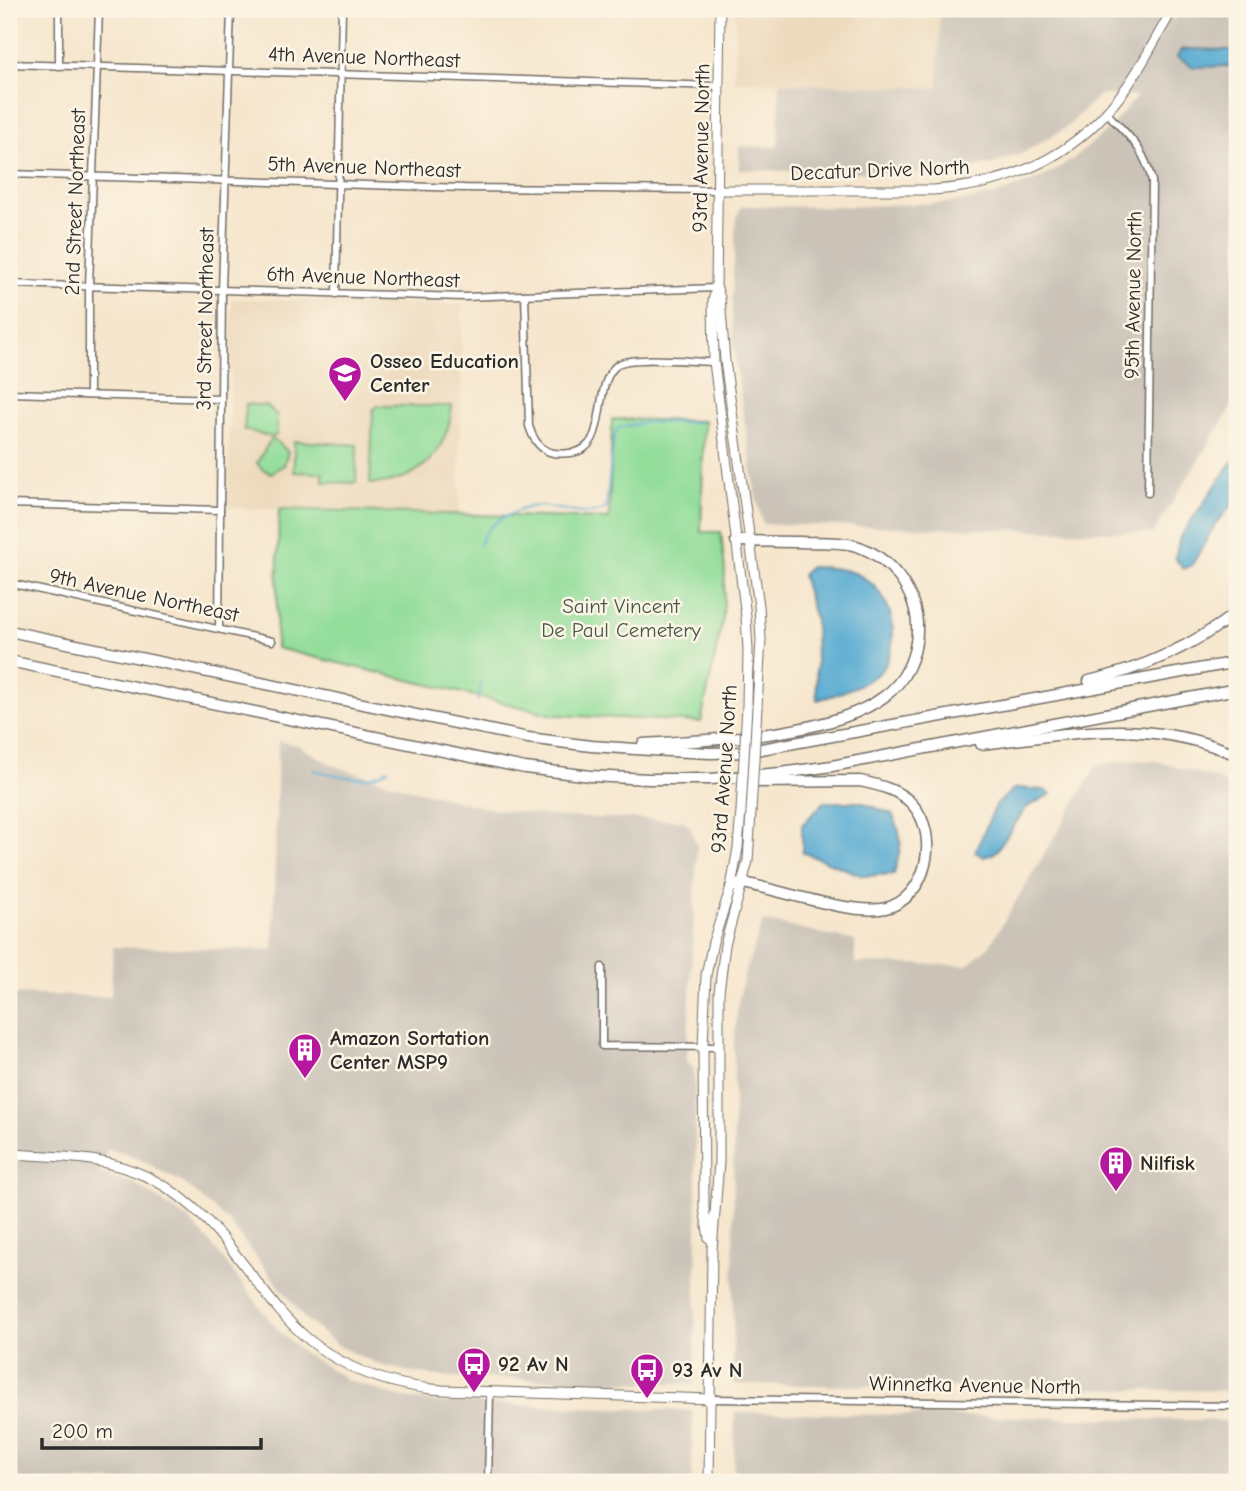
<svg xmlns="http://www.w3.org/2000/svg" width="1246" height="1491" font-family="'Comic Neue',sans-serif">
<rect width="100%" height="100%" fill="#fcf5e5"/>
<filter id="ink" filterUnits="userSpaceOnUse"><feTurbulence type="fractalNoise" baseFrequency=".0143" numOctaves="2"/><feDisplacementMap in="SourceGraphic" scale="14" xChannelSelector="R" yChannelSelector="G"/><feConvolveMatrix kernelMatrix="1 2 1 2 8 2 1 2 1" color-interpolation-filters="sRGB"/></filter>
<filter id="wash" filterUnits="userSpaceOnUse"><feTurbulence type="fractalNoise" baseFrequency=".00686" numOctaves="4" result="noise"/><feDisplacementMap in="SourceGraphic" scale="28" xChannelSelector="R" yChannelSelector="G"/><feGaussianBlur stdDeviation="1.57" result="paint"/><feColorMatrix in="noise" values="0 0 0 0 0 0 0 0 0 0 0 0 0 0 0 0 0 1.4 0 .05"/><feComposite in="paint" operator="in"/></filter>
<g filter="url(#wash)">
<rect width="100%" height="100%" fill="#f6e6cd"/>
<g fill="#ecd8ba">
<polygon points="736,9 940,9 939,88 734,81"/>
<polygon points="232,299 462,305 459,514 228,508"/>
</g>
<g fill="#cbc3b8">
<polygon points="940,9 1156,9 1174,20 1181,9 1237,9 1237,398 1153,533 763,524 756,497 733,345 732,299 736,220 740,208 743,206 832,207 948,203 992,196 1042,178 1073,159 1108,130 1137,96 1099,95 1067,127 1023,153 993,164 958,171 911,173 739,170 739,146 778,147 780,83 938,88"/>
<polygon points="278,741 297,745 334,766 415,790 492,809 563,817 677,820 683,821 690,826 697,847 687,1062 693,1067 694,1075 697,1234 694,1384 450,1377 418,1374 380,1365 342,1348 305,1319 229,1222 185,1184 139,1159 108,1149 99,1173 134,1184 187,1218 213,1246 276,1328 302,1352 348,1380 399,1397 429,1402 693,1411 691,1482 9,1482 9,994 111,997 113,947 273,950"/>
<polygon points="1126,760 1156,761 1217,779 1237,789 1237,1391 733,1384 734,1044 738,1003 744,975 763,921 855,941 855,963 968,965 990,945 1097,765"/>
<polygon points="735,1412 1237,1421 1237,1482 733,1482"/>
</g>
<g fill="#92dd9a" stroke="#5e8462" stroke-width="2">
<polygon points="246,404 267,406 277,415 277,434 273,437 244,430"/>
<path d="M378 406H452C447 454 419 482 370 484L373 410Z"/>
<polygon points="612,419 704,421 701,532 721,532 725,571 723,618 701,722 554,715 276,648 279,509 609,519"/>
<polygon points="271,439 278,442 288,452 284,465 271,473 262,469 257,463"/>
<polygon points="294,441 357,445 356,483 323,482 323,473 294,472"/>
</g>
<g fill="#56aad2" stroke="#406a7e" stroke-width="2">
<polygon points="1186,49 1231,50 1237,54 1237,62 1232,66 1194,67 1177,57 1181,50"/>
<polygon points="1237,455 1237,500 1216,523 1192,565 1183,569 1175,558 1180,537"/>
<path d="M810 567C826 567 843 568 857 574 891 590 903 635 884 667 874 682 834 696 817 700L815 620 802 575Z"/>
<polygon points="1017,788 1044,790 1051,794 1027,807 997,850 993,854 984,857 975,852 996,805 1011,791"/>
<path d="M824 802H861L892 814C905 839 901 848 894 874L863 876 802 852V825Z"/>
</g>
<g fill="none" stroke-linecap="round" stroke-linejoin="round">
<g stroke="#56aad2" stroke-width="2">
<path d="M479 545C485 530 494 521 509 515 517 511 527 507 535 506 555 505 590 521 606 508L614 437 618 428 642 423 699 422"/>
<polyline points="478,701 481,683"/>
<path d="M313 770C338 775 366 785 388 769"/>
</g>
</g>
</g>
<g filter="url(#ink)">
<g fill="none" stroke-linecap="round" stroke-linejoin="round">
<g stroke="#726c64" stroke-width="9">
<g id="street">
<polyline points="9,64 719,86"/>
<polyline points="59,66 59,9"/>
<path d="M1106 112C1130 138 1143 146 1152 181L1148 493"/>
<polyline points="9,174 464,188 718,190"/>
<polyline points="9,284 464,297 716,288"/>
<polyline points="336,294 342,9"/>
<path d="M525 295 529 426C532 436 537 446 547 451 554 454 562 454 569 453 612 451 590 386 617 365 629 355 695 362 714 362"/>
<polyline points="9,393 221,399"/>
<polyline points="89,395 89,286 99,9"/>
<polyline points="9,504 220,510"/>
<polyline points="9,583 272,641"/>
<polyline points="219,629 222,290 231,9"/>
<polyline points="602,967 602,1046 718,1047"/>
<polyline points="712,1399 1237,1406"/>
<polyline points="488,1482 490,1392"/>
</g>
</g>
<g stroke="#726c64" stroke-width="11">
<g id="secondary">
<polyline points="720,9 716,288 713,301 714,362 746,617 748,650 747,706"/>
<path d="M718 190H933C1007 185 1069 160 1116 101 1139 73 1155 39 1173 9"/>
<polyline points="717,289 720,298 725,361 759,606 761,640 757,707"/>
<path d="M9 1154C60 1157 102 1155 150 1178 210 1208 238 1261 279 1310 321 1360 378 1385 442 1390L712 1399"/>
<polyline points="709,1238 704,1208 703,1047 706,975 713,942 731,887 738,848 741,811"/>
<polyline points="709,1482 712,1250 719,1162 719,992 725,945 748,861 751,812"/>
</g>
</g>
<g stroke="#726c64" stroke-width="13">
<g id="highway">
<polyline points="9,631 528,738 591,746 650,750 710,753 745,752 1237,662"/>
<polyline points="9,661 525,768 591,776 649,779 711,779 781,773 832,766 1237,689"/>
<path d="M1089 681C1142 669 1195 645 1237 612"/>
<path d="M643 744C710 740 831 737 885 696 905 681 916 657 917 632 919 594 890 555 853 545 836 541 817 543 800 542 779 542 758 541 736 541"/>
<path d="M981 744C1074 734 1147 716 1237 755"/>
<path d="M731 887 743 883C780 890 853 916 886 908 927 898 940 836 913 805 900 790 879 785 860 781L745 782"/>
</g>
</g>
<use href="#street" stroke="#fff" stroke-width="6"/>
<use href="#secondary" stroke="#fff" stroke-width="9"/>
<use href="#highway" stroke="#fff" stroke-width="10"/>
<g stroke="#726c64" stroke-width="11" stroke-linecap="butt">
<g id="secondary-bridge">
<polyline points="741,811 747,706"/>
<polyline points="751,812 757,707"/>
</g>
</g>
<use href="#secondary-bridge" stroke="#fff" stroke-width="9"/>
</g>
</g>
<defs>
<g id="school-pin" transform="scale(1.75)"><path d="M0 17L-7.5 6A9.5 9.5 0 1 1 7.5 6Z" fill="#b5179e" stroke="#fcf5e5"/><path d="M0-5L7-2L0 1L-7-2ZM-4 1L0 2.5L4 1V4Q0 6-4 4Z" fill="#fff"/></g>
<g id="building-pin" transform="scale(1.75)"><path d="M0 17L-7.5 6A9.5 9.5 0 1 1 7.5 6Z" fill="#b5179e" stroke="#fcf5e5"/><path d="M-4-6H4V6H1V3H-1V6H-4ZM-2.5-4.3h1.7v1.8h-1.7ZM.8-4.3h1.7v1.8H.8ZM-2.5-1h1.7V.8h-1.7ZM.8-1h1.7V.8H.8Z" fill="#fff"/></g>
<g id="bus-pin" transform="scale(1.75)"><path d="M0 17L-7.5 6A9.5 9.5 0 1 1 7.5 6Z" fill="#b5179e" stroke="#fcf5e5"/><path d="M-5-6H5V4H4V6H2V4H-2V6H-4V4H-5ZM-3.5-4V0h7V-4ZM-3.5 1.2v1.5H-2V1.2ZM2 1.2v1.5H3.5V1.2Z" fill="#fff"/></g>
</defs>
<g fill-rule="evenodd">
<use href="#school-pin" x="345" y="373"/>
<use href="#building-pin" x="305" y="1050"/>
<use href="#building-pin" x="1116" y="1163"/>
<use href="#bus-pin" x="474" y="1364"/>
<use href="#bus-pin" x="647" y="1370"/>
</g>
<g text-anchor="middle" stroke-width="5" stroke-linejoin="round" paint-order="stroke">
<g font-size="21" fill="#2b2b2b" stroke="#fcf5e5">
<text transform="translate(364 57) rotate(2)" y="7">4th Avenue Northeast</text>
<text transform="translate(701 148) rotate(-89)" y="7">93rd Avenue North</text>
<text transform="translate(364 167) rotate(2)" y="7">5th Avenue Northeast</text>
<text transform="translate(880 170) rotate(-2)" y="7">Decatur Drive North</text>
<text transform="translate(75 202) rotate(-88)" y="7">2nd Street Northeast</text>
<text transform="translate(363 277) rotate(2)" y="7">6th Avenue Northeast</text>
<text transform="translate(1133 295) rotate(-89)" y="7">95th Avenue North</text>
<text transform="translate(205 319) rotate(-89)" y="7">3rd Street Northeast</text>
<text transform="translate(144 595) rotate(12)" y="7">9th Avenue Northeast</text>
<text transform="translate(724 769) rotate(-86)" y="7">93rd Avenue North</text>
<text transform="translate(975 1385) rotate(1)" y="7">Winnetka Avenue North</text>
</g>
<g font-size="21" font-weight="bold" fill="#2b2b2b" stroke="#fcf5e5" text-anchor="start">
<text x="370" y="368">Osseo Education<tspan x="370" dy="24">Center</tspan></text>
<text x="330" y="1045">Amazon Sortation<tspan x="330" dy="24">Center MSP9</tspan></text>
<text x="1140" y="1170">Nilfisk</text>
<text x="498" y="1371">92 Av N</text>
<text x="672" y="1377">93 Av N</text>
</g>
<g font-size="21" fill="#455847" stroke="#fcf5e5">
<text x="621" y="613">Saint Vincent<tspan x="621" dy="24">De Paul Cemetery</tspan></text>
</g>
</g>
<rect width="1246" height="1491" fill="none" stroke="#fcf5e5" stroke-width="35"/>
<path d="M42 1438v10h219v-10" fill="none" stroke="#2b2b2b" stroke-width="3.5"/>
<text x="52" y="1438" font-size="21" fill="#2b2b2b" stroke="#fcf5e5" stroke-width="5" paint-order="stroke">200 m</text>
</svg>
